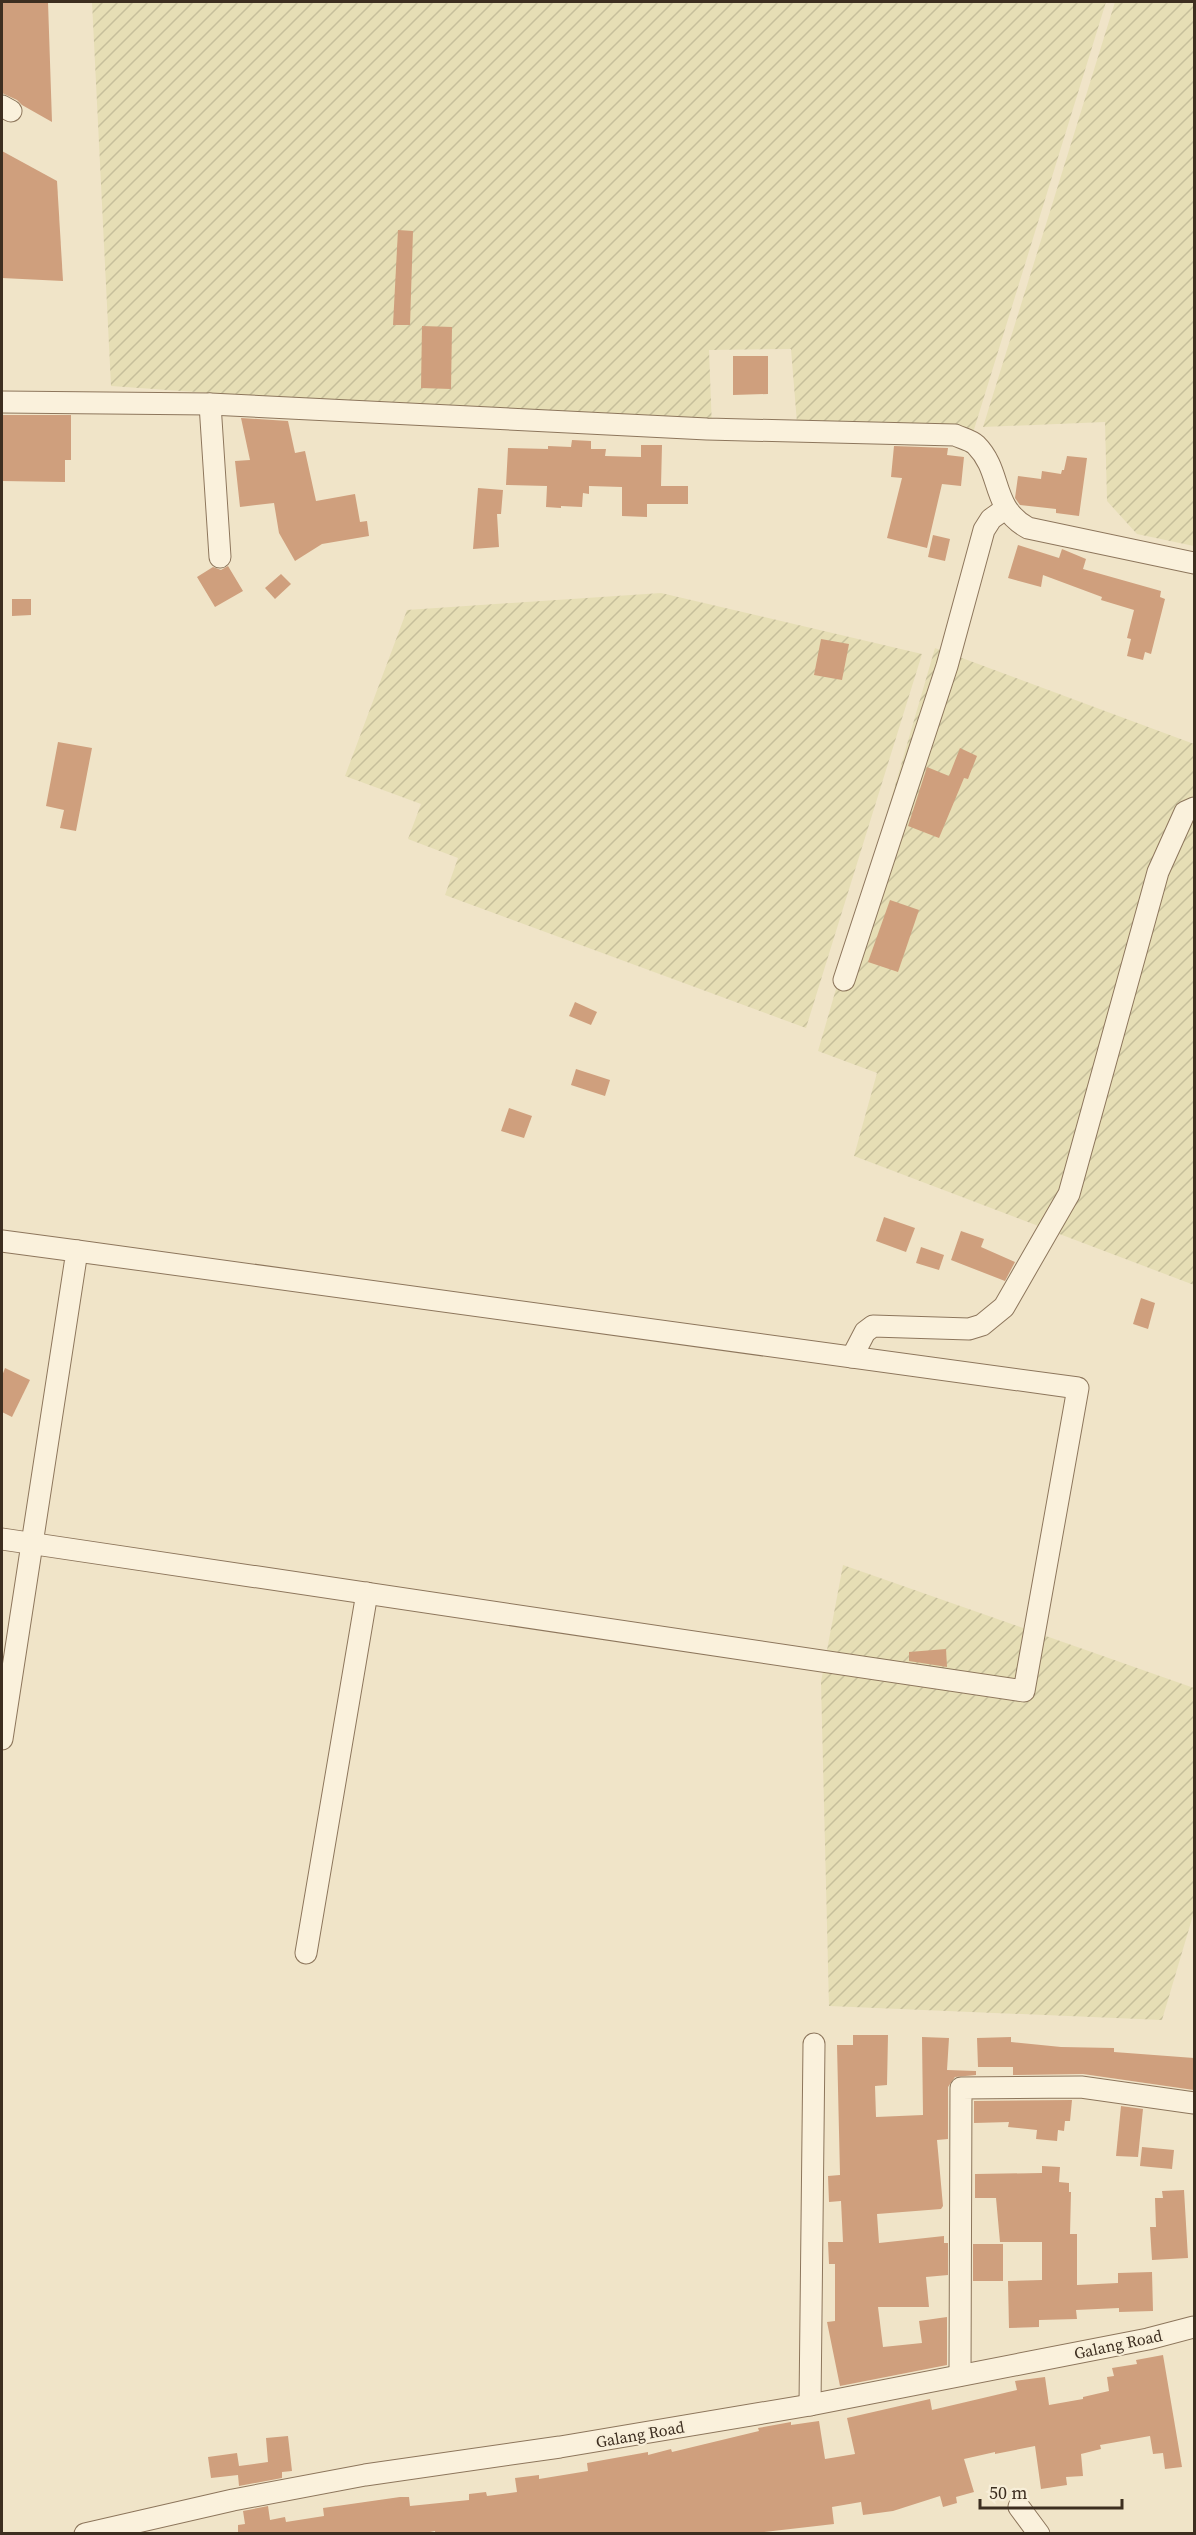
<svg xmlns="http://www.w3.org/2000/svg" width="1196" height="2535" font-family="'Source Serif 4',serif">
<defs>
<pattern id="farmland-furrows" width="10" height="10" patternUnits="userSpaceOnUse" patternTransform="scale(1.5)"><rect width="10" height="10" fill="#e6deb5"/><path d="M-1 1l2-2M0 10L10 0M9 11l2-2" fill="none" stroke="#c6bf9b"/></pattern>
</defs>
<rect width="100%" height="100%" fill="#f0e4c8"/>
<g fill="url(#farmland-furrows)">
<polygon points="92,2 1106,2 972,436 797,423 791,349 709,350 712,428 111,386"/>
<polygon points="1115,2 1194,2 1194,546 1137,534 1107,501 1105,422 983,427"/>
<polygon points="661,593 922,654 806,1028 445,895 458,858 408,839 421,804 345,776 407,610"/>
<polygon points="935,648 1194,744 1194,1285 854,1156 877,1073 818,1051"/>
<polygon points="843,1565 1194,1688 1194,1912 1162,2020 829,2006 821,1682"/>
</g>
<g fill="#cf9f7d">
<polygon points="2,2 48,2 52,122 22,105 17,100 2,93"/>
<polygon points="2,151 57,181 63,281 2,278"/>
<polygon points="398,230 413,231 410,325 393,325"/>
<polygon points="422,326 452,327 451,389 421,388"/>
<polygon points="733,356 768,356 768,394 733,395"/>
<polygon points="2,415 71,415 71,460 65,460 65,482 2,481"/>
<polygon points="241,418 288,421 295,453 305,451 316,501 355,494 360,522 367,521 369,536 322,544 295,561 279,533 274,503 240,507 235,461 250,460"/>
<polygon points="572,440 591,441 591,449 606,449 605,456 641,457 641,445 662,445 661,486 688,486 688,504 647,504 647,517 622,516 622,487 589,486 589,494 583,493 582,507 561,506 561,508 546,507 547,486 506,485 508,448 548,449 548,446 571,447"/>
<polygon points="894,446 948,448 947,455 964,457 961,486 942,484 927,548 887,538 902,478 891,477"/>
<polygon points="1067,456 1087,458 1079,516 1056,513 1056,509 1020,505 1015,498 1018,476 1041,479 1042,471 1061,474 1062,470 1064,470"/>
<polygon points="478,488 503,490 501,514 497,514 499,547 473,549"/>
<polygon points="933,535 950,539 945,561 928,557"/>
<polygon points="1018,545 1059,558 1062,549 1086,559 1083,569 1161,591 1160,597 1165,599 1151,654 1145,652 1143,660 1127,656 1131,639 1127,638 1134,610 1101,600 1102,597 1043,575 1041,587 1008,578"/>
<polygon points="228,566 243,591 215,607 197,577 213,567 221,570"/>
<polygon points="281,574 291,584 275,599 265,588"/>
<polygon points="12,599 31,599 31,615 12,616"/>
<polygon points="821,639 849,644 842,680 814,675"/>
<polygon points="58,742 92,748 76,831 60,828 64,810 46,806"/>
<polygon points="960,748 977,756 968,779 964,778 939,838 908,826 927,767 949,776"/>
<polygon points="890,900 919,910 898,972 868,962"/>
<polygon points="575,1002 597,1012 591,1025 569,1016"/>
<polygon points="576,1069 610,1080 605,1096 571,1085"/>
<polygon points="509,1108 532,1116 524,1138 501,1131"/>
<polygon points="884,1217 915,1228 906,1252 876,1241"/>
<polygon points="961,1231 984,1239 981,1247 1015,1262 1005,1281 951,1260"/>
<polygon points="921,1247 944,1255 939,1270 916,1263"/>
<polygon points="1141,1298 1155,1303 1148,1329 1133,1324"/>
<polygon points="5,1368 30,1380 12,1417 2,1412 2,1376"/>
<polygon points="946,1649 947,1667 909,1661 909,1652"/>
<polygon points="853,2035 888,2035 887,2085 875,2086 876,2117 923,2115 922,2037 949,2038 947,2070 976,2071 976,2075 955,2077 948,2087 948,2139 937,2140 943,2206 941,2209 877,2214 879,2243 944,2236 944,2243 948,2243 948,2275 926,2277 929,2307 878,2307 883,2347 922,2343 919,2321 947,2317 947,2365 840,2386 827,2322 835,2321 835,2264 829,2264 828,2242 843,2242 841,2201 829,2202 828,2176 840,2175 837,2045 853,2045"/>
<polygon points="1011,2037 1011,2042 1061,2047 1114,2048 1114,2052 1194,2058 1194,2090 1083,2074 1013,2075 1013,2067 978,2067 977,2038"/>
<polygon points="1072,2100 1070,2121 1065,2121 1064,2131 1058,2130 1057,2141 1036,2139 1037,2130 1008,2127 1009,2122 974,2123 974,2101"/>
<polygon points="1121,2106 1143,2109 1138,2157 1116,2156"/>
<polygon points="1142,2147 1174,2150 1172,2169 1140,2166"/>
<polygon points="1042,2166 1060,2167 1059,2182 1069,2183 1069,2192 1071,2192 1070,2234 1077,2234 1077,2285 1118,2283 1118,2273 1152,2272 1153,2311 1119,2312 1119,2308 1076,2310 1077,2319 1039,2320 1039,2327 1009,2328 1008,2281 1042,2280 1042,2242 1000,2242 996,2198 975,2198 975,2174 1042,2173"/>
<polygon points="1184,2190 1188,2258 1152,2260 1150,2227 1156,2227 1155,2198 1163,2198 1162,2191"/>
<rect x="973" y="2244" width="30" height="37"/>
<polygon points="1163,2355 1182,2467 1165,2469 1163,2453 1153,2454 1150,2436 1100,2445 1101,2449 1081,2454 1083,2476 1066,2477 1067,2485 1041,2489 1035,2446 995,2454 995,2452 964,2459 974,2492 956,2497 957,2503 943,2507 940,2496 893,2511 863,2515 861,2502 832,2507 834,2524 747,2534 435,2534 435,2531 420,2534 238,2534 238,2525 245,2524 243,2511 268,2506 270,2520 285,2517 286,2522 324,2516 323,2508 400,2497 409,2497 410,2506 469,2500 469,2494 486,2492 487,2496 517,2492 515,2478 539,2475 539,2479 588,2471 587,2463 648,2452 648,2455 671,2449 672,2452 759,2431 758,2428 791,2422 791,2425 819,2421 825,2459 855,2454 847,2418 930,2399 932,2410 1017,2390 1015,2381 1045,2377 1049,2405 1083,2399 1083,2397 1109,2391 1107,2377 1114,2376 1112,2368 1137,2364 1136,2360"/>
<polygon points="288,2436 292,2471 282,2472 282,2478 239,2486 238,2475 211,2478 208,2457 237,2453 239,2466 268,2462 266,2438"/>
</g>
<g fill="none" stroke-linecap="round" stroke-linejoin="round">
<g stroke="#8d765c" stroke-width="23">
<g id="minor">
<polyline points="2,106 11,111"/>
<path d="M2 402 210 404 707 429 955 435C961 438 971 440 976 445 1003 472 990 507 1028 528L1194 563"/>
<polyline points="210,404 220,557"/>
<polyline points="844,980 947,666 984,530 991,519 1005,509"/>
<polyline points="2,1241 77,1251 2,1739"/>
<polyline points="852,1357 865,1332 873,1326 969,1329 982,1325 1004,1307 1069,1194 1158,872 1185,812 1194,808"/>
<polyline points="2,1539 1024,1691 1078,1388 77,1251"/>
<polyline points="306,1953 367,1593"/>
<polyline points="960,2375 961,2088 1081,2087 1194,2103"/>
<polyline points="810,2405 814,2044"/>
<polyline points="1019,2507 1039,2534"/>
<polyline points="85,2534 233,2500 365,2475 560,2447 810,2405 1148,2339 1194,2327"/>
</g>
</g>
<use href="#minor" stroke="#faf1dc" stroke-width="21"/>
</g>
<g text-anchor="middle" stroke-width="4.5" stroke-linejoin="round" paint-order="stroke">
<g font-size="16" fill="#3d2e20" stroke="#f7eed8">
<text transform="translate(1118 2344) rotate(-12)" y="6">Galang Road</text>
<text transform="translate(640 2434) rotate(-10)" y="6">Galang Road</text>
</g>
</g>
<rect width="1196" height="2535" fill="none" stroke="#3d2e20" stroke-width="6"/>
<path d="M980 2499v9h142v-9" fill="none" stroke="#3d2e20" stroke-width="3"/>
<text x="989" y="2499" font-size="18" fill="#3d2e20" stroke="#f7eed8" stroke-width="4.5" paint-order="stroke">50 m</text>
</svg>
